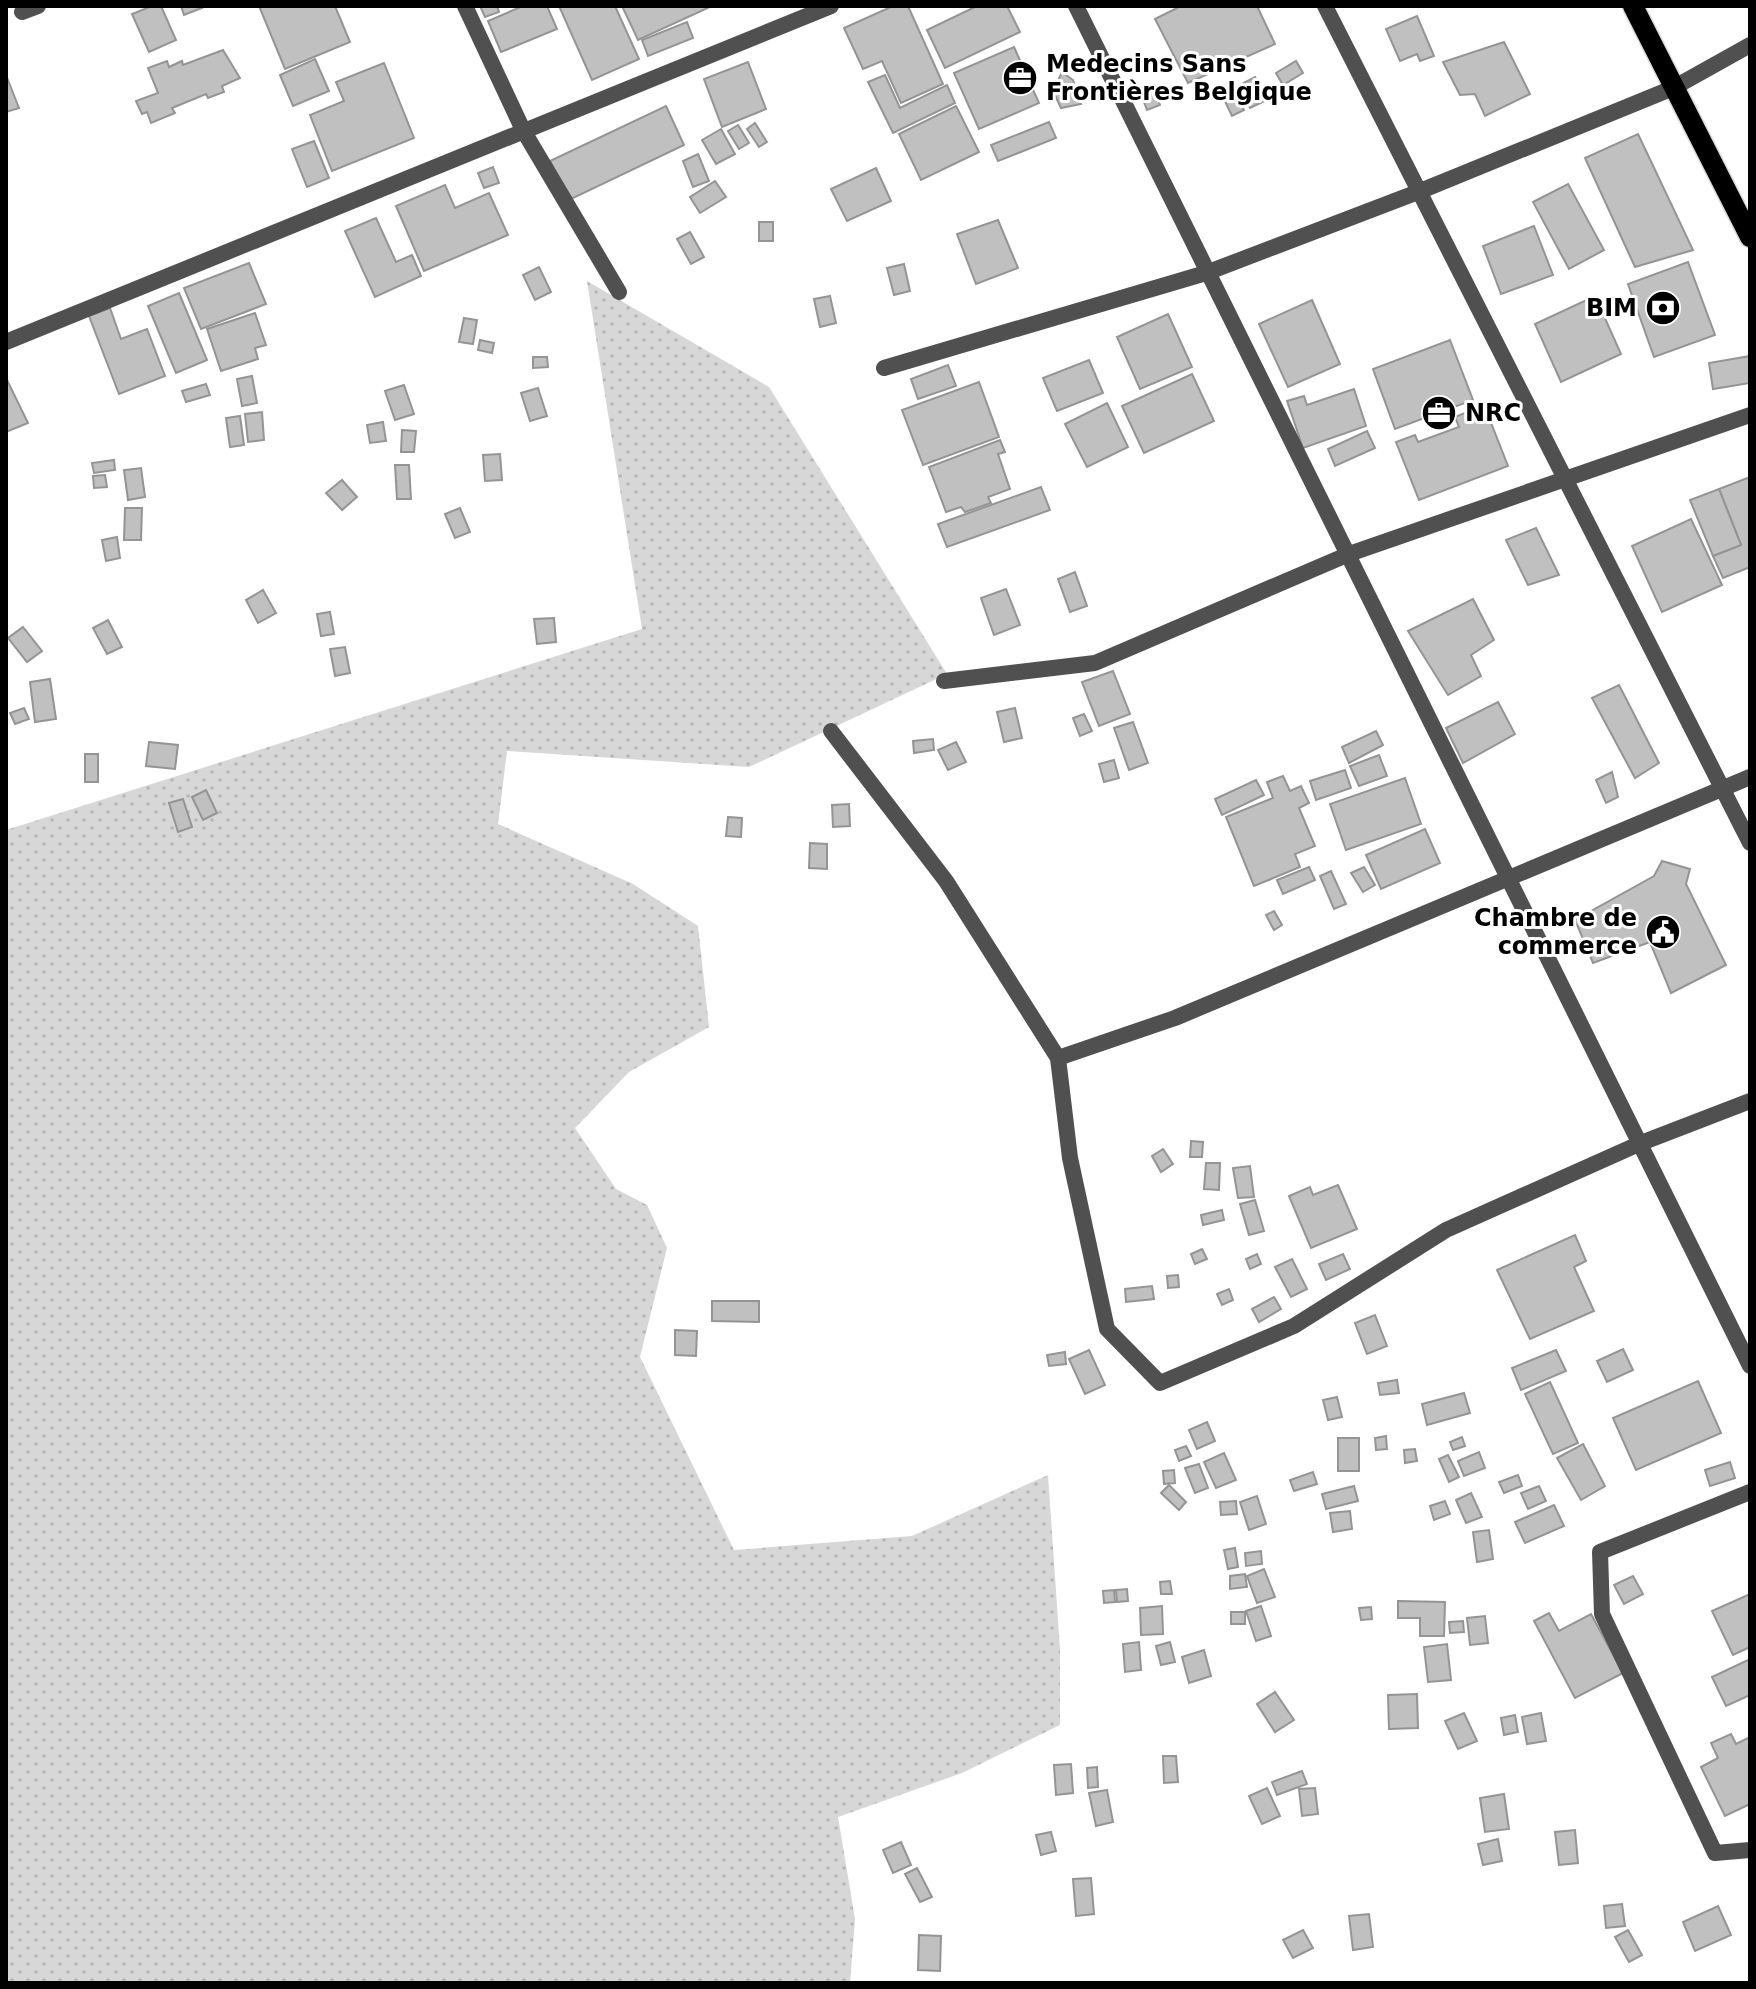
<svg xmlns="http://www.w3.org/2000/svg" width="1756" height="1989" font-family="'DejaVu Sans',sans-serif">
<defs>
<pattern id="grass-dots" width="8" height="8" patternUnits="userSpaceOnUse" patternTransform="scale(2)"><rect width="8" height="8" fill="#d7d7d7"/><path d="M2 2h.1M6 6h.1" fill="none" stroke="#b7b7b7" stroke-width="1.8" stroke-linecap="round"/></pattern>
</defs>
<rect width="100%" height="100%" fill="#fff"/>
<polygon fill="url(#grass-dots)" points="587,281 769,387 947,674 749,767 507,751 498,824 633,884 698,926 709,1027 629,1072 575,1128 616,1189 647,1205 667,1248 640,1357 734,1550 912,1536 1048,1475 1060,1649 1060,1725 962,1773 838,1817 855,1919 850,1983 6,1983 6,830 642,629"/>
<g fill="#c0c0c0" stroke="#949494" stroke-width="2">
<polygon points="152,6 161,6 176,40 149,52 132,14"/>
<polygon points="181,6 201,6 202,8 184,15"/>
<polygon points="259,6 335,6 350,42 285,69"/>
<polygon points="480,6 497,6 499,12 485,17"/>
<polygon points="523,6 547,6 557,29 501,52 488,21"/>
<polygon points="559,6 615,6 639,59 592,80"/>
<polygon points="622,6 709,6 710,7 638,40"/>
<polygon points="893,6 908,6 943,84 901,103 882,61 863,69 844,28"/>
<polygon points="977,6 1007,6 1020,32 945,68 927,30"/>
<polygon points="1181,6 1257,6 1275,44 1188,83 1155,19"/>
<polygon points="1417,16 1434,56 1420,61 1417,54 1400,61 1386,29"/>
<polygon points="687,22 693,38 648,56 642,40"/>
<polygon points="1504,42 1530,94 1485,116 1475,94 1460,95 1443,62"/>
<polygon points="1014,47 1039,103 979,129 954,73"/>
<polygon points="223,50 240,78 222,86 224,92 208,98 206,94 172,108 175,113 151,123 147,112 142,114 136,101 158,93 148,68 167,61 169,67 182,61 183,65"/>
<polygon points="315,59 329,91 293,106 280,75"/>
<polygon points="1296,61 1303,73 1283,85 1276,73"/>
<polygon points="748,62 766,109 722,127 704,79"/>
<polygon points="384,63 414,138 332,171 310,115 344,101 336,82"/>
<polygon points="1062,72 1073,80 1081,104 1061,108 1053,91"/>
<polygon points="6,75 19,108 6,112"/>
<polygon points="885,75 900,108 947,85 955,103 893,133 868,82"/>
<polygon points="1255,77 1267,100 1250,108 1238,86"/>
<polygon points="1153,86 1160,105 1147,110 1140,91"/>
<polygon points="1233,87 1244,110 1232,116 1221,93"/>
<polygon points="666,106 684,145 569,200 550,161"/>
<polygon points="956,106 979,152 921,180 899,134"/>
<polygon points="1049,122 1056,138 998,161 991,145"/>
<polygon points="755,123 767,142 759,147 747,129"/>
<polygon points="738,125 749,143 739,149 728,131"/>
<polygon points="721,129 735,154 716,164 702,140"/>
<polygon points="1638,134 1693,250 1635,267 1585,158"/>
<polygon points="314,141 329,178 307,187 292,149"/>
<polygon points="698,154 709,181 693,187 683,161"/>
<polygon points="493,167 499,183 484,188 478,173"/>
<polygon points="876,168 891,201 847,221 831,189"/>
<polygon points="715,181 726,197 700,213 690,197"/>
<polygon points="1568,184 1604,250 1569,269 1533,202"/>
<polygon points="445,185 455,208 489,193 508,235 424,271 396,206"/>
<polygon points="376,218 396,262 412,255 421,276 375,297 345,231"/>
<polygon points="998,220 1018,268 976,284 957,234"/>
<rect x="759" y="222" width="14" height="19"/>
<polygon points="1534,226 1553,275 1501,294 1483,246"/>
<polygon points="690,232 704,257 691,264 677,239"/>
<polygon points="1688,262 1715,335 1654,357 1628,284"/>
<polygon points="249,263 266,304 201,329 184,288"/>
<polygon points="904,264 910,291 894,295 887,268"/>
<polygon points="539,267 551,292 535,300 523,275"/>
<polygon points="179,293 207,360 176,373 148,306"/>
<polygon points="830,296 836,323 820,327 814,299"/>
<polygon points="1595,296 1621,354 1561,382 1535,324"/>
<polygon points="1312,300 1340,364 1288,387 1259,324"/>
<polygon points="110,308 121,339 147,329 165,376 119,394 89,316"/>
<polygon points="255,313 266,345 255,348 258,359 221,371 207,329"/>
<polygon points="1168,314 1192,367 1140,389 1117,337"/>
<polygon points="464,318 477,320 473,344 459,342"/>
<polygon points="480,340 494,343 492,353 478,350"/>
<polygon points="1450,340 1473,400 1395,429 1373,369"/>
<polygon points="1750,356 1750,383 1713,389 1709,363"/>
<polygon points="533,357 547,357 548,367 533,368"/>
<polygon points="1089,360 1103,393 1057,411 1043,378"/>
<polygon points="948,365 956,386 918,399 911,379"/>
<polygon points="1192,374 1214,421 1144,453 1122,406"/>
<polygon points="252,376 257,403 242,406 237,379"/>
<polygon points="6,378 28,423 6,432"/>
<polygon points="979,382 999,437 923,465 902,410"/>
<polygon points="206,384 210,395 186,402 182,391"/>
<polygon points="404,385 414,414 395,420 385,391"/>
<polygon points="538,388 547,416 530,421 521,393"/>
<polygon points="1354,389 1366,426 1303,448 1287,401 1304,396 1307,405"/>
<polygon points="1107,403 1128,447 1087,467 1065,424"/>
<polygon points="1484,405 1508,466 1419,500 1396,442 1415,435 1418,442 1459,427 1455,417"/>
<polygon points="262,412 264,440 248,442 245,414"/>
<polygon points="240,416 244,445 230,447 226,418"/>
<polygon points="383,422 386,441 370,443 367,425"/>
<polygon points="402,430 416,431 414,452 401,452"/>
<polygon points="1367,431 1375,448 1335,466 1328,449"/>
<polygon points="1000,440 1005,452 998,454 1010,489 988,497 991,503 965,512 961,507 946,512 929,467"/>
<polygon points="500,454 502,480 485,481 483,455"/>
<polygon points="114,460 115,470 94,473 92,463"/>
<polygon points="395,465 409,465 411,499 397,499"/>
<polygon points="141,468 145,497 128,500 124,470"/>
<polygon points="105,475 107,487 94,488 93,476"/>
<polygon points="1750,477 1750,567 1723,578 1713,556 1741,545 1719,489"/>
<polygon points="342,480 357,497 342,510 326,493"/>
<polygon points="1041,487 1050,510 947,547 938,524"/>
<polygon points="1719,489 1741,545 1713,556 1690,500"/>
<polygon points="125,508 142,508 141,540 124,540"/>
<polygon points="460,508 470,532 455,538 445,514"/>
<polygon points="1691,519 1722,585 1662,612 1632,546"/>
<polygon points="1536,528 1559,575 1528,585 1506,540"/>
<polygon points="117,537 120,558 106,561 102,540"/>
<polygon points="1075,572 1087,606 1070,612 1058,579"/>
<polygon points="1006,589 1020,625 994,635 981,598"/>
<polygon points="263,590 276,613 258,623 246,600"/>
<polygon points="1473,599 1494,640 1471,655 1481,676 1448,695 1408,631"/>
<polygon points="330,612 334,634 321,636 317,614"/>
<polygon points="554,618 556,642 537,644 534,619"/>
<polygon points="108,620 122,647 107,654 93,628"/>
<polygon points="23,627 42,651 27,662 8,638"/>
<polygon points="345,647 350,673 335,676 330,649"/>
<polygon points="1113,671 1130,714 1099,726 1082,682"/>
<polygon points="50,679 56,719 35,722 30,682"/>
<polygon points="1619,685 1659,763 1635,778 1592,698"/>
<polygon points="1498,702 1515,734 1463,763 1446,728"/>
<polygon points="24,708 29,719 15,724 10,713"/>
<polygon points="1015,708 1022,738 1004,742 997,712"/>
<polygon points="1084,714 1092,731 1080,736 1073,718"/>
<polygon points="1133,722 1148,763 1129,770 1114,728"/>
<polygon points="1376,731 1383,745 1349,763 1342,747"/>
<polygon points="933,739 934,750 914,753 913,741"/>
<polygon points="149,742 178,745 175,769 146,766"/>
<polygon points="956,742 966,762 948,770 938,750"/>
<rect x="85" y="754" width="13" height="28"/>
<polygon points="1379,755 1387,776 1359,786 1350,766"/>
<polygon points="1114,760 1119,778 1104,782 1099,764"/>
<polygon points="1345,770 1351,788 1316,800 1310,781"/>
<polygon points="1612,772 1618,797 1606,803 1596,780"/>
<polygon points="1283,776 1290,791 1301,786 1309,803 1299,808 1315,846 1295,854 1300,867 1254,886 1226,817 1273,798 1267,782"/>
<polygon points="1405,778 1421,824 1346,850 1330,804"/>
<polygon points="1256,780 1264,795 1222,815 1215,799"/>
<polygon points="206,790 217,813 203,820 192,797"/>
<polygon points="183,799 192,827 178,832 169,803"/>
<polygon points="849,804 850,826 833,827 832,805"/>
<polygon points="728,817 742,818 741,837 726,836"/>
<polygon points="1425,829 1440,863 1381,889 1366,855"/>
<polygon points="810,843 827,844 827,869 809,868"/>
<polygon points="1662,861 1690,869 1686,884 1726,965 1671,993 1650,942 1593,963 1575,920 1654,876"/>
<polygon points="1309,867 1315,880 1283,894 1277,880"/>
<polygon points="1364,867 1375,885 1363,892 1351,873"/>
<polygon points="1331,871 1346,904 1334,909 1320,876"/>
<polygon points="1274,911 1282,925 1274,930 1266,915"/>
<polygon points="1191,1141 1203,1142 1202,1157 1190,1157"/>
<polygon points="1163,1149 1173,1164 1161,1172 1152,1156"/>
<polygon points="1206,1163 1220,1163 1219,1190 1204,1189"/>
<polygon points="1250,1166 1254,1197 1238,1198 1233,1168"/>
<polygon points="1338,1185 1357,1229 1311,1248 1289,1196 1310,1187 1313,1195"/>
<polygon points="1255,1200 1264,1231 1249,1235 1240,1204"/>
<polygon points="1222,1210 1224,1220 1203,1225 1201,1215"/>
<polygon points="1575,1235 1586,1261 1574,1267 1594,1311 1530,1339 1497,1270"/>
<polygon points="1202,1249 1207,1259 1195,1264 1191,1254"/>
<polygon points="1257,1254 1261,1264 1250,1269 1246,1259"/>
<polygon points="1343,1254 1350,1269 1326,1280 1319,1264"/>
<polygon points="1292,1259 1307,1289 1291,1297 1275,1267"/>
<polygon points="1178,1275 1179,1287 1168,1288 1167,1276"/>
<polygon points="1152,1286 1154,1299 1126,1302 1125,1289"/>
<polygon points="1229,1289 1233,1300 1222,1305 1217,1294"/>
<polygon points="1274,1297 1281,1309 1259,1322 1252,1309"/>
<polygon points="712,1301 759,1301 759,1322 712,1321"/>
<polygon points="1375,1315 1387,1346 1367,1354 1355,1323"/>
<polygon points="675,1330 697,1331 696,1356 675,1355"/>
<polygon points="1623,1349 1633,1370 1607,1382 1597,1361"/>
<polygon points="1089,1350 1105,1385 1085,1394 1069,1359"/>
<polygon points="1556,1350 1566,1371 1521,1390 1512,1368"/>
<polygon points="1065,1352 1066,1364 1049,1366 1047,1355"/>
<polygon points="1397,1380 1399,1393 1380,1395 1378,1383"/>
<polygon points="1698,1381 1721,1433 1636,1470 1613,1418"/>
<polygon points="1550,1382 1578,1443 1553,1454 1525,1394"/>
<polygon points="1464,1393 1470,1413 1427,1425 1422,1404"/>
<polygon points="1337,1397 1342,1417 1328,1420 1323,1400"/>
<polygon points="1207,1422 1215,1441 1197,1449 1189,1430"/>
<polygon points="1386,1436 1387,1449 1376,1450 1375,1438"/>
<polygon points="1462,1437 1465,1446 1453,1450 1450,1442"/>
<rect x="1338" y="1438" width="21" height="33"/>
<polygon points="1583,1444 1605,1486 1581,1500 1557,1458"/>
<polygon points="1186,1446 1191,1456 1179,1461 1175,1450"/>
<polygon points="1415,1449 1417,1461 1405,1463 1404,1450"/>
<polygon points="1479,1452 1485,1468 1464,1476 1458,1461"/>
<polygon points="1224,1453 1236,1480 1216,1488 1204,1462"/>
<polygon points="1448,1455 1459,1477 1449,1482 1439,1459"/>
<polygon points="1730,1462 1735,1478 1710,1486 1705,1470"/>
<polygon points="1199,1464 1208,1488 1195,1493 1185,1468"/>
<polygon points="1174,1470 1175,1483 1164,1484 1163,1471"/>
<polygon points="1313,1472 1317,1484 1294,1491 1290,1480"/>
<polygon points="1518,1475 1522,1486 1504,1493 1499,1482"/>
<polygon points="1169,1485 1186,1502 1179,1510 1161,1493"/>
<polygon points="1354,1486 1358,1501 1326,1509 1322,1494"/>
<polygon points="1539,1486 1546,1501 1528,1509 1521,1493"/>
<polygon points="1471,1493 1482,1517 1466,1523 1456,1500"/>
<polygon points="1257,1496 1266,1524 1249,1530 1240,1502"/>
<polygon points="1236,1501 1237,1514 1221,1515 1220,1502"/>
<polygon points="1445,1501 1450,1514 1434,1520 1430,1506"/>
<polygon points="1554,1505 1564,1526 1525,1543 1515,1522"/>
<polygon points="1350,1511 1352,1529 1333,1532 1330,1513"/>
<polygon points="1489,1530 1493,1559 1477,1562 1473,1532"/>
<polygon points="1235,1548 1238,1567 1228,1569 1224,1550"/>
<polygon points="1261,1551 1262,1564 1246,1566 1245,1553"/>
<polygon points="1264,1569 1275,1597 1257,1603 1247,1576"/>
<polygon points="1245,1574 1247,1587 1230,1589 1230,1576"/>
<polygon points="1633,1576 1643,1594 1624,1604 1614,1585"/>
<polygon points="1170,1581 1172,1594 1161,1594 1160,1582"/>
<polygon points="1127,1589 1128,1601 1117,1602 1116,1590"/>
<polygon points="1114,1590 1115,1602 1104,1603 1103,1591"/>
<polygon points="1750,1594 1750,1647 1733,1655 1712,1611"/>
<polygon points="1398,1601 1445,1602 1444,1636 1420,1636 1420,1618 1398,1618"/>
<polygon points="1162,1606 1163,1634 1141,1635 1140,1608"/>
<polygon points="1261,1606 1271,1636 1256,1641 1246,1611"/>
<polygon points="1371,1607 1372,1619 1361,1620 1359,1608"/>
<rect x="1231" y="1612" width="14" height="12"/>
<polygon points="1549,1613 1559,1631 1591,1614 1623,1673 1575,1698 1534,1621"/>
<polygon points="1485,1616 1488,1643 1470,1645 1467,1618"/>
<polygon points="1463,1621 1464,1632 1450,1633 1449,1622"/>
<polygon points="1139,1642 1141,1670 1125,1672 1123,1644"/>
<polygon points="1170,1642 1175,1662 1161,1665 1156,1646"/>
<polygon points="1447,1644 1451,1680 1428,1682 1424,1647"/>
<polygon points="1204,1650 1211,1676 1189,1683 1182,1657"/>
<polygon points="1750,1659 1750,1695 1726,1706 1712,1677"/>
<polygon points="1275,1692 1294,1720 1275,1732 1257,1704"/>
<polygon points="1417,1694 1418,1728 1389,1729 1388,1695"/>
<polygon points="1464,1713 1477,1741 1458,1749 1445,1721"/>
<polygon points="1541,1713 1546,1741 1527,1744 1522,1717"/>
<polygon points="1515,1715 1518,1732 1504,1735 1501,1718"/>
<polygon points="1731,1734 1736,1744 1750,1737 1750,1804 1725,1816 1701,1767 1718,1758 1711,1743"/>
<polygon points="1163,1756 1176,1756 1178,1782 1164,1783"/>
<polygon points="1071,1764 1073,1793 1056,1795 1054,1765"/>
<polygon points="1097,1767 1098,1787 1088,1788 1087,1768"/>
<polygon points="1302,1771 1307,1784 1277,1795 1272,1782"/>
<polygon points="1267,1788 1280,1816 1262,1824 1249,1796"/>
<polygon points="1315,1788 1318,1814 1302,1816 1299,1789"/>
<polygon points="1107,1790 1113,1822 1096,1826 1089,1793"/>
<polygon points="1504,1794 1509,1829 1485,1832 1480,1798"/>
<polygon points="1575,1830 1578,1863 1559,1865 1555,1832"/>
<polygon points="1051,1832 1056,1851 1041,1855 1036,1835"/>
<polygon points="1498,1839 1502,1861 1483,1865 1478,1844"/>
<polygon points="901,1842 911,1865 893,1873 883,1850"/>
<polygon points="917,1868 932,1897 920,1902 905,1874"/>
<polygon points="1091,1878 1094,1914 1076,1916 1073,1879"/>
<polygon points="1622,1904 1625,1926 1606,1928 1604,1906"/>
<polygon points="1718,1906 1731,1935 1695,1951 1683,1922"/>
<polygon points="1369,1914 1373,1947 1353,1950 1349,1916"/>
<polygon points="1303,1930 1313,1948 1293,1958 1283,1940"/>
<polygon points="1628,1930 1642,1955 1629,1962 1615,1937"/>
<polygon points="919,1935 941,1936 940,1971 918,1970"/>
</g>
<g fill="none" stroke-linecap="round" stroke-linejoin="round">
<g stroke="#dbdbdb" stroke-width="23">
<polyline id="primary" points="1633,6 1750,237"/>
</g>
<g stroke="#505050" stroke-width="16">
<polyline points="465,6 523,130 619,292"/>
<polyline points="1076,6 1750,1366"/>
<polyline points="1325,6 1750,843"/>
<polyline points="22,12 38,6"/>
<polyline points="6,342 831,6"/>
<polyline points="884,368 1206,273 1418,192 1673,88 1750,45"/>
<polyline points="944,681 1095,663 1349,554 1750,415"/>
<polyline points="831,731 946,881 1058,1058 1070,1158 1107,1329 1160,1383 1294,1326 1446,1230 1641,1143 1750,1101"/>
<polyline points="1058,1058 1175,1018 1750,777"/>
<polyline points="1750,1492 1600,1552 1602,1614 1715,1853 1750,1850"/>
</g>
<use href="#primary" stroke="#000" stroke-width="20"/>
</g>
<defs>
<g id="office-disc" transform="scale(1.8)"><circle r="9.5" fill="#000" stroke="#fff"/><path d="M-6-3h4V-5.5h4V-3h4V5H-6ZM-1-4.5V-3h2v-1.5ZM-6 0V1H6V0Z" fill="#fff"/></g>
<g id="bank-disc" transform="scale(1.8)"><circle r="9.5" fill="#000" stroke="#fff"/><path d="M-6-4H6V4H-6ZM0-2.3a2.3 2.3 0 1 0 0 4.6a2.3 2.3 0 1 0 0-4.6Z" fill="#fff"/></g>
<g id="civic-disc" transform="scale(1.8)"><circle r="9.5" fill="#000" stroke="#fff"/><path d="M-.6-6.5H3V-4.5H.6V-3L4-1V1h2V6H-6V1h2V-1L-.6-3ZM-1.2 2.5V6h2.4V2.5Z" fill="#fff"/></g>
</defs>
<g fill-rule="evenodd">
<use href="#office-disc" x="1020" y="78"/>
<use href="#bank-disc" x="1663" y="308"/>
<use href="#office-disc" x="1439" y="413"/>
<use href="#civic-disc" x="1663" y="932"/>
</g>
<g text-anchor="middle" stroke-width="6" stroke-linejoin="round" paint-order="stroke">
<g font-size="24" font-weight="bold" fill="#000" stroke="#fff" text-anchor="start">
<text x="1046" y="72">Medecins Sans<tspan x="1046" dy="28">Frontières Belgique</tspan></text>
<text x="1637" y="316" text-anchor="end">BIM</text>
<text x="1465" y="421">NRC</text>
<text x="1637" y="926" text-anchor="end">Chambre de<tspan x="1637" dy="28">commerce</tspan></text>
</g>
</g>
<rect width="1756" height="1989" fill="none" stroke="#000000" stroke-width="16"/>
</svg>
